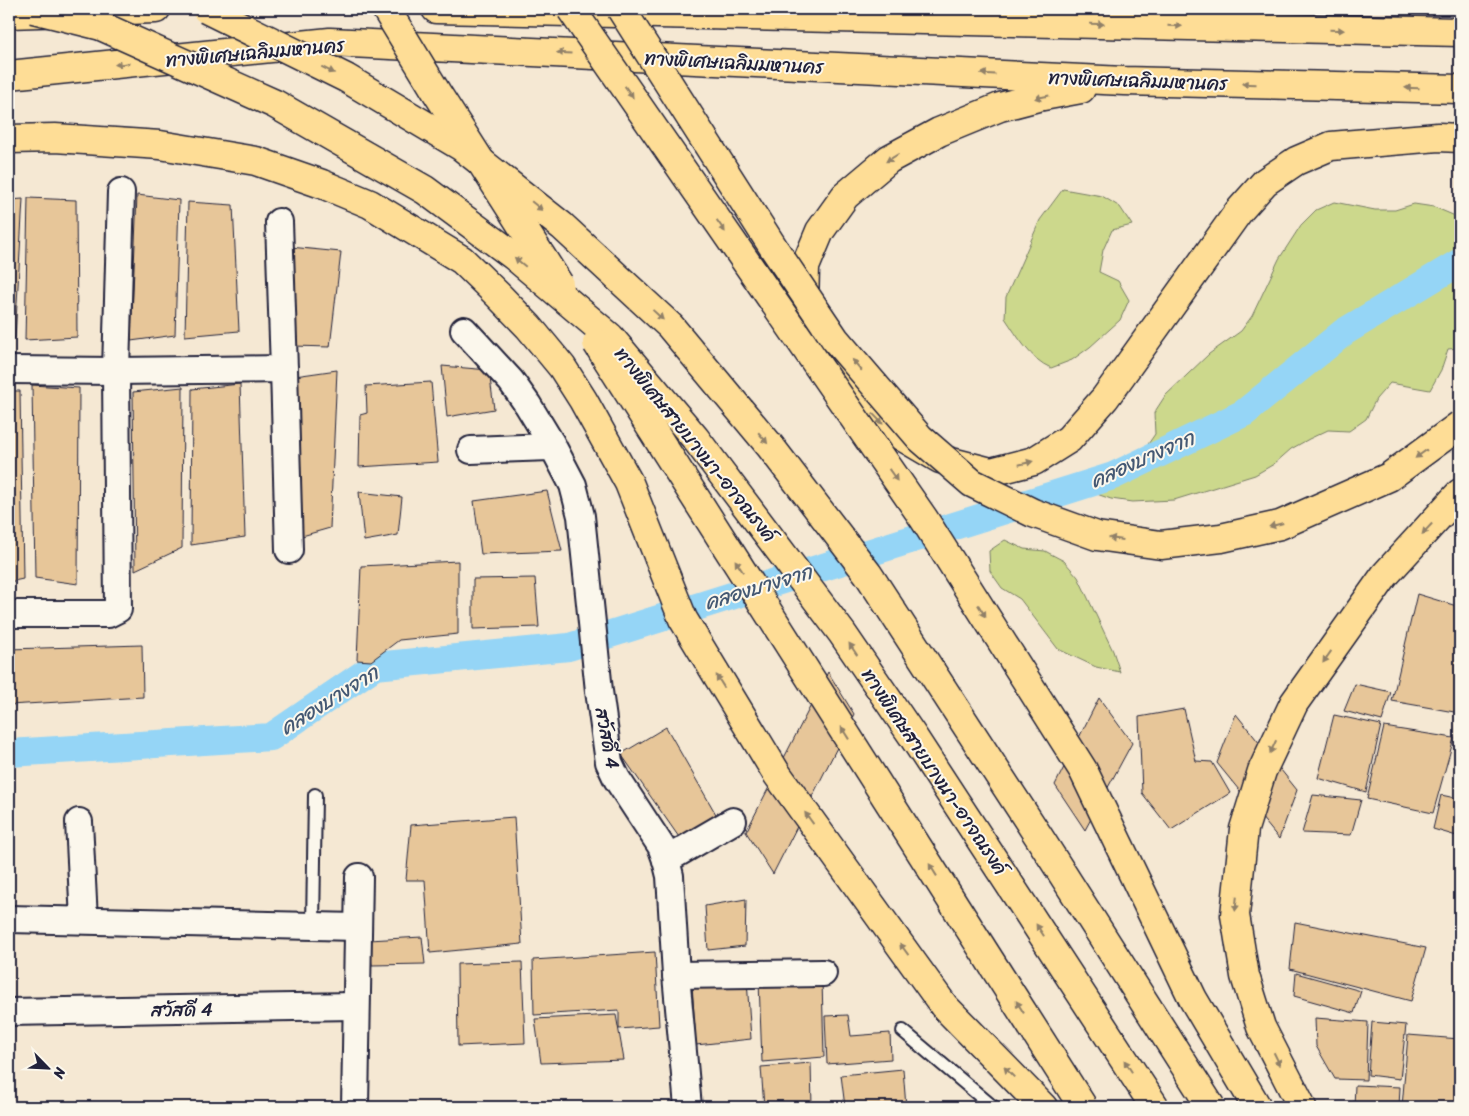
<svg xmlns="http://www.w3.org/2000/svg" width="1469" height="1116" font-family="Sriracha,'Playpen Sans Thai',sans-serif">
<rect width="100%" height="100%" fill="#f5e8d3"/>
<filter id="ink" filterUnits="userSpaceOnUse"><feTurbulence type="fractalNoise" baseFrequency=".02" numOctaves="2"/><feDisplacementMap in="SourceGraphic" scale="10" xChannelSelector="R" yChannelSelector="G"/><feConvolveMatrix kernelMatrix="1 2 1 2 8 2 1 2 1" color-interpolation-filters="sRGB"/></filter>
<g filter="url(#ink)">
<g fill="#ccd88c" stroke="#777d64">
<path d="M1063 189 1102 196 1120 207 1132 225 1112 230 1103 250 1099 272 1118 281 1129 300 1120 320 1090 347 1072 360 1051 368C1030 359 1018 337 1005 318L1006 297 1040 220Z"/>
<polygon points="1334,202 1375,210 1395,210 1414,204 1434,207 1460,218 1460,348 1448,349 1441,370 1430,390 1390,383 1376,399 1366,419 1349,431 1328,430 1309,439 1291,449 1274,464 1255,475 1174,500 1132,502 1111,499 1091,492 1144,450 1155,434 1154,413 1165,396 1209,354 1241,331 1252,316 1279,259 1301,225 1316,210"/>
<polygon points="1005,540 1024,549 1045,551 1064,561 1078,577 1113,651 1120,672 1096,667 1058,649 1020,599 1002,588 990,571 989,551"/>
</g>
<g fill="none" stroke-linecap="round" stroke-linejoin="round">
<polyline stroke="#95d5f6" stroke-width="28" points="9,753 271,737 375,666 569,647 1113,476 1244,413 1344,332 1460,262"/>
</g>
<g fill="#e7c699" stroke="#22223b">
<polygon points="137,195 179,200 175,335 131,341"/>
<polygon points="28,198 76,200 77,337 25,340"/>
<polygon points="23,199 15,338 9,339 9,200"/>
<polygon points="188,202 233,205 239,331 185,336"/>
<polygon points="290,247 341,252 330,347 293,346"/>
<polygon points="442,366 489,370 494,409 447,417"/>
<polygon points="337,370 330,528 302,536 295,376"/>
<polygon points="431,382 438,462 359,467 360,415 367,413 366,386"/>
<polygon points="240,384 245,537 191,545 192,389"/>
<polygon points="32,385 79,388 78,584 35,578"/>
<polygon points="183,387 182,548 135,570 133,392"/>
<polygon points="9,391 20,391 23,579 9,582"/>
<polygon points="547,491 562,551 481,554 474,501"/>
<polygon points="359,492 402,497 398,535 364,541"/>
<polygon points="458,561 458,634 399,640 371,661 357,660 361,566"/>
<polygon points="535,578 539,627 473,629 473,579"/>
<polygon points="1417,594 1460,607 1460,713 1392,701"/>
<polygon points="142,645 143,697 9,705 9,649"/>
<polygon points="828,672 854,714 773,874 746,832"/>
<polygon points="1355,684 1391,692 1382,721 1344,711"/>
<polygon points="1099,698 1132,743 1085,830 1055,785"/>
<polygon points="1184,709 1196,761 1212,762 1230,793 1171,830 1142,793 1139,717"/>
<polygon points="1236,714 1297,790 1279,839 1217,763"/>
<polygon points="1334,715 1381,725 1366,792 1318,778"/>
<polygon points="666,727 717,816 681,840 621,754"/>
<polygon points="1384,727 1454,738 1433,813 1367,799"/>
<polygon points="1313,795 1361,800 1351,835 1302,833"/>
<polygon points="1441,795 1460,799 1460,837 1433,829"/>
<polygon points="514,817 522,944 430,953 425,880 406,880 411,825"/>
<polygon points="746,899 745,946 708,950 705,906"/>
<polygon points="1295,922 1426,948 1411,1001 1290,969"/>
<polygon points="422,937 425,964 372,965 369,940"/>
<polygon points="655,952 659,1026 619,1029 619,1010 534,1015 533,960"/>
<polygon points="522,962 525,1043 458,1046 457,964"/>
<polygon points="1296,973 1361,991 1354,1013 1294,996"/>
<polygon points="747,980 751,1039 696,1045 692,984"/>
<polygon points="822,980 824,1057 762,1062 759,981"/>
<polygon points="616,1015 624,1060 541,1063 535,1019"/>
<polygon points="848,1015 851,1036 890,1033 891,1059 827,1064 825,1016"/>
<polygon points="1315,1018 1368,1022 1366,1080 1335,1079 1316,1046"/>
<polygon points="1372,1022 1406,1025 1400,1079 1368,1075"/>
<polygon points="1408,1035 1460,1039 1460,1107 1402,1107"/>
<polygon points="811,1063 812,1107 764,1107 761,1067"/>
<polygon points="903,1069 906,1107 845,1107 841,1075"/>
<polygon points="1355,1085 1400,1087 1399,1107 1354,1107"/>
</g>
<g fill="none" stroke-linecap="round" stroke-linejoin="round">
<g stroke="#22223b" stroke-width="16">
<g id="service">
<polyline points="313,926 315,795"/>
<polyline points="903,1031 993,1107"/>
</g>
</g>
<g stroke="#22223b" stroke-width="30">
<g id="minor">
<polyline points="279,222 284,369"/>
<polyline points="464,330 511,381 528,405 551,443"/>
<polyline points="9,370 116,371 284,369 289,550"/>
<polyline points="471,450 550,447 551,443 573,485 581,516 599,691 609,762 617,779 661,846 666,860 670,876 676,975 688,1107"/>
<polyline points="9,614 108,614 118,609 116,371 121,192"/>
<polyline points="79,822 84,920"/>
<polyline points="666,860 733,821"/>
<polyline points="9,919 357,927"/>
<polyline points="676,975 823,973"/>
<polyline points="9,1012 355,1006"/>
<polyline points="355,1107 359,877"/>
</g>
</g>
<g stroke="#22223b" stroke-width="31">
<g id="motorway">
<polyline points="436,9 1460,32"/>
<polyline points="9,14 156,9"/>
<polyline points="9,75 330,42 1124,81 1460,89"/>
<polyline points="1081,89 1038,97 1000,107 939,132 889,159 845,196 820,231 805,267 804,307 817,349 849,388 884,426 940,459 991,472 1034,461 1069,439 1105,398 1239,211 1265,182 1296,161 1331,146 1438,137 1460,138"/>
<polyline points="9,139 55,138 160,145 256,161 322,184 370,204 462,260 499,296 529,327 562,367 583,400 629,483 683,619 777,774 944,1006 1043,1107"/>
<polyline points="1302,1107 1261,1027 1245,976 1235,915 1244,829 1262,771 1294,703 1385,575 1460,493"/>
</g>
</g>
<use href="#service" stroke="#fbf7ec" stroke-width="12"/>
<use href="#minor" stroke="#fbf7ec" stroke-width="26"/>
<use href="#motorway" stroke="#fedd96" stroke-width="28"/>
<g stroke="#22223b" stroke-width="31" stroke-linecap="butt">
<g id="motorway-bridge">
<polyline points="33,9 101,26 275,104 425,190 514,256 610,337 695,438 842,633 912,735 1155,1107"/>
<polyline points="206,9 346,78 462,147 562,226 670,326 770,446 868,574 1039,837 1211,1107"/>
<polyline points="386,9 437,93 559,284"/>
<polyline points="571,9 924,519 1083,770 1193,999 1257,1107"/>
<polyline points="621,9 775,250 835,339 920,438 972,483 1033,513 1097,536 1161,545 1221,538 1280,525 1389,477 1460,425"/>
<polyline points="597,343 1083,1107"/>
</g>
</g>
<use href="#motorway-bridge" stroke="#fedd96" stroke-width="28"/>
</g>
<defs><path id="oneway-solid" d="M-6-.8H1V-3.2L6.5 0L1 3.2V.8H-6Z" transform="scale(1.25)"/></defs>
<g fill="#908068">
<use href="#oneway-solid" transform="translate(1097 24) rotate(1)"/>
<use href="#oneway-solid" transform="translate(1175 26) rotate(1)"/>
<use href="#oneway-solid" transform="translate(1337 30) rotate(1)"/>
<use href="#oneway-solid" transform="translate(564 53) rotate(-177)"/>
<use href="#oneway-solid" transform="translate(122 64) rotate(174)"/>
<use href="#oneway-solid" transform="translate(328 70) rotate(26)"/>
<use href="#oneway-solid" transform="translate(988 74) rotate(-177)"/>
<use href="#oneway-solid" transform="translate(1249 84) rotate(-179)"/>
<use href="#oneway-solid" transform="translate(1412 88) rotate(-179)"/>
<use href="#oneway-solid" transform="translate(629 92) rotate(55)"/>
<use href="#oneway-solid" transform="translate(1042 97) rotate(168)"/>
<use href="#oneway-solid" transform="translate(892 158) rotate(148)"/>
<use href="#oneway-solid" transform="translate(537 206) rotate(39)"/>
<use href="#oneway-solid" transform="translate(721 226) rotate(55)"/>
<use href="#oneway-solid" transform="translate(520 262) rotate(-140)"/>
<use href="#oneway-solid" transform="translate(658 315) rotate(43)"/>
<use href="#oneway-solid" transform="translate(857 365) rotate(-130)"/>
<use href="#oneway-solid" transform="translate(878 419) rotate(46)"/>
<use href="#oneway-solid" transform="translate(763 438) rotate(50)"/>
<use href="#oneway-solid" transform="translate(1421 454) rotate(144)"/>
<use href="#oneway-solid" transform="translate(1026 463) rotate(-14)"/>
<use href="#oneway-solid" transform="translate(893 475) rotate(55)"/>
<use href="#oneway-solid" transform="translate(1276 525) rotate(165)"/>
<use href="#oneway-solid" transform="translate(1427 529) rotate(133)"/>
<use href="#oneway-solid" transform="translate(1116 539) rotate(-172)"/>
<use href="#oneway-solid" transform="translate(739 566) rotate(-123)"/>
<use href="#oneway-solid" transform="translate(982 611) rotate(58)"/>
<use href="#oneway-solid" transform="translate(853 649) rotate(-124)"/>
<use href="#oneway-solid" transform="translate(1327 657) rotate(125)"/>
<use href="#oneway-solid" transform="translate(720 681) rotate(-122)"/>
<use href="#oneway-solid" transform="translate(845 733) rotate(-122)"/>
<use href="#oneway-solid" transform="translate(1273 747) rotate(115)"/>
<use href="#oneway-solid" transform="translate(809 818) rotate(-126)"/>
<use href="#oneway-solid" transform="translate(933 870) rotate(-122)"/>
<use href="#oneway-solid" transform="translate(1236 904) rotate(96)"/>
<use href="#oneway-solid" transform="translate(1040 930) rotate(-123)"/>
<use href="#oneway-solid" transform="translate(904 949) rotate(-126)"/>
<use href="#oneway-solid" transform="translate(1020 1007) rotate(-122)"/>
<use href="#oneway-solid" transform="translate(1277 1059) rotate(64)"/>
<use href="#oneway-solid" transform="translate(1128 1066) rotate(-123)"/>
<use href="#oneway-solid" transform="translate(1009 1072) rotate(-134)"/>
</g>
</g>
<g text-anchor="middle" stroke-width="4" stroke-linejoin="round" paint-order="stroke">
<g font-size="19" fill="#22223b" stroke="#fbf7ec">
<text transform="translate(255 52) rotate(-5)" y="7">ทางพิเศษเฉลิมมหานคร</text>
<text transform="translate(734 62) rotate(3)" y="7">ทางพิเศษเฉลิมมหานคร</text>
<text transform="translate(1138 80) rotate(2)" y="7">ทางพิเศษเฉลิมมหานคร</text>
<text transform="translate(696 444) rotate(51)" y="7">ทางพิเศษสายบางนา-อาจณรงค์</text>
<text transform="translate(608 738) rotate(79)" y="7">สวัสดี 4</text>
<text transform="translate(935 771) rotate(56)" y="7">ทางพิเศษสายบางนา-อาจณรงค์</text>
<text transform="translate(182 1009) rotate(-1)" y="7">สวัสดี 4</text>
</g>
<g font-size="20" font-style="italic" fill="#445873" stroke="#fbf7ec">
<text transform="translate(1142 459) rotate(-24)" y="7">คลองบางจาก</text>
<text transform="translate(758 587) rotate(-17)" y="7">คลองบางจาก</text>
<text transform="translate(329 700) rotate(-32)" y="7">คลองบางจาก</text>
</g>
</g>
<rect width="1469" height="1116" fill="none" stroke="#fbf7ec" stroke-width="30"/>
<rect x="15" y="15" width="1439" height="1086" fill="none" stroke="#22223b" stroke-width="2" filter="url(#ink)"/>
<g transform="translate(48 1068) rotate(114)" stroke="#fbf7ec" stroke-width="4" paint-order="stroke">
<path d="M0-4L9 19L0 12L-9 19Z" fill="#22223b"/>
<text y="-8" font-size="14" font-weight="bold" text-anchor="middle" fill="#22223b">N</text>
</g>
</svg>
